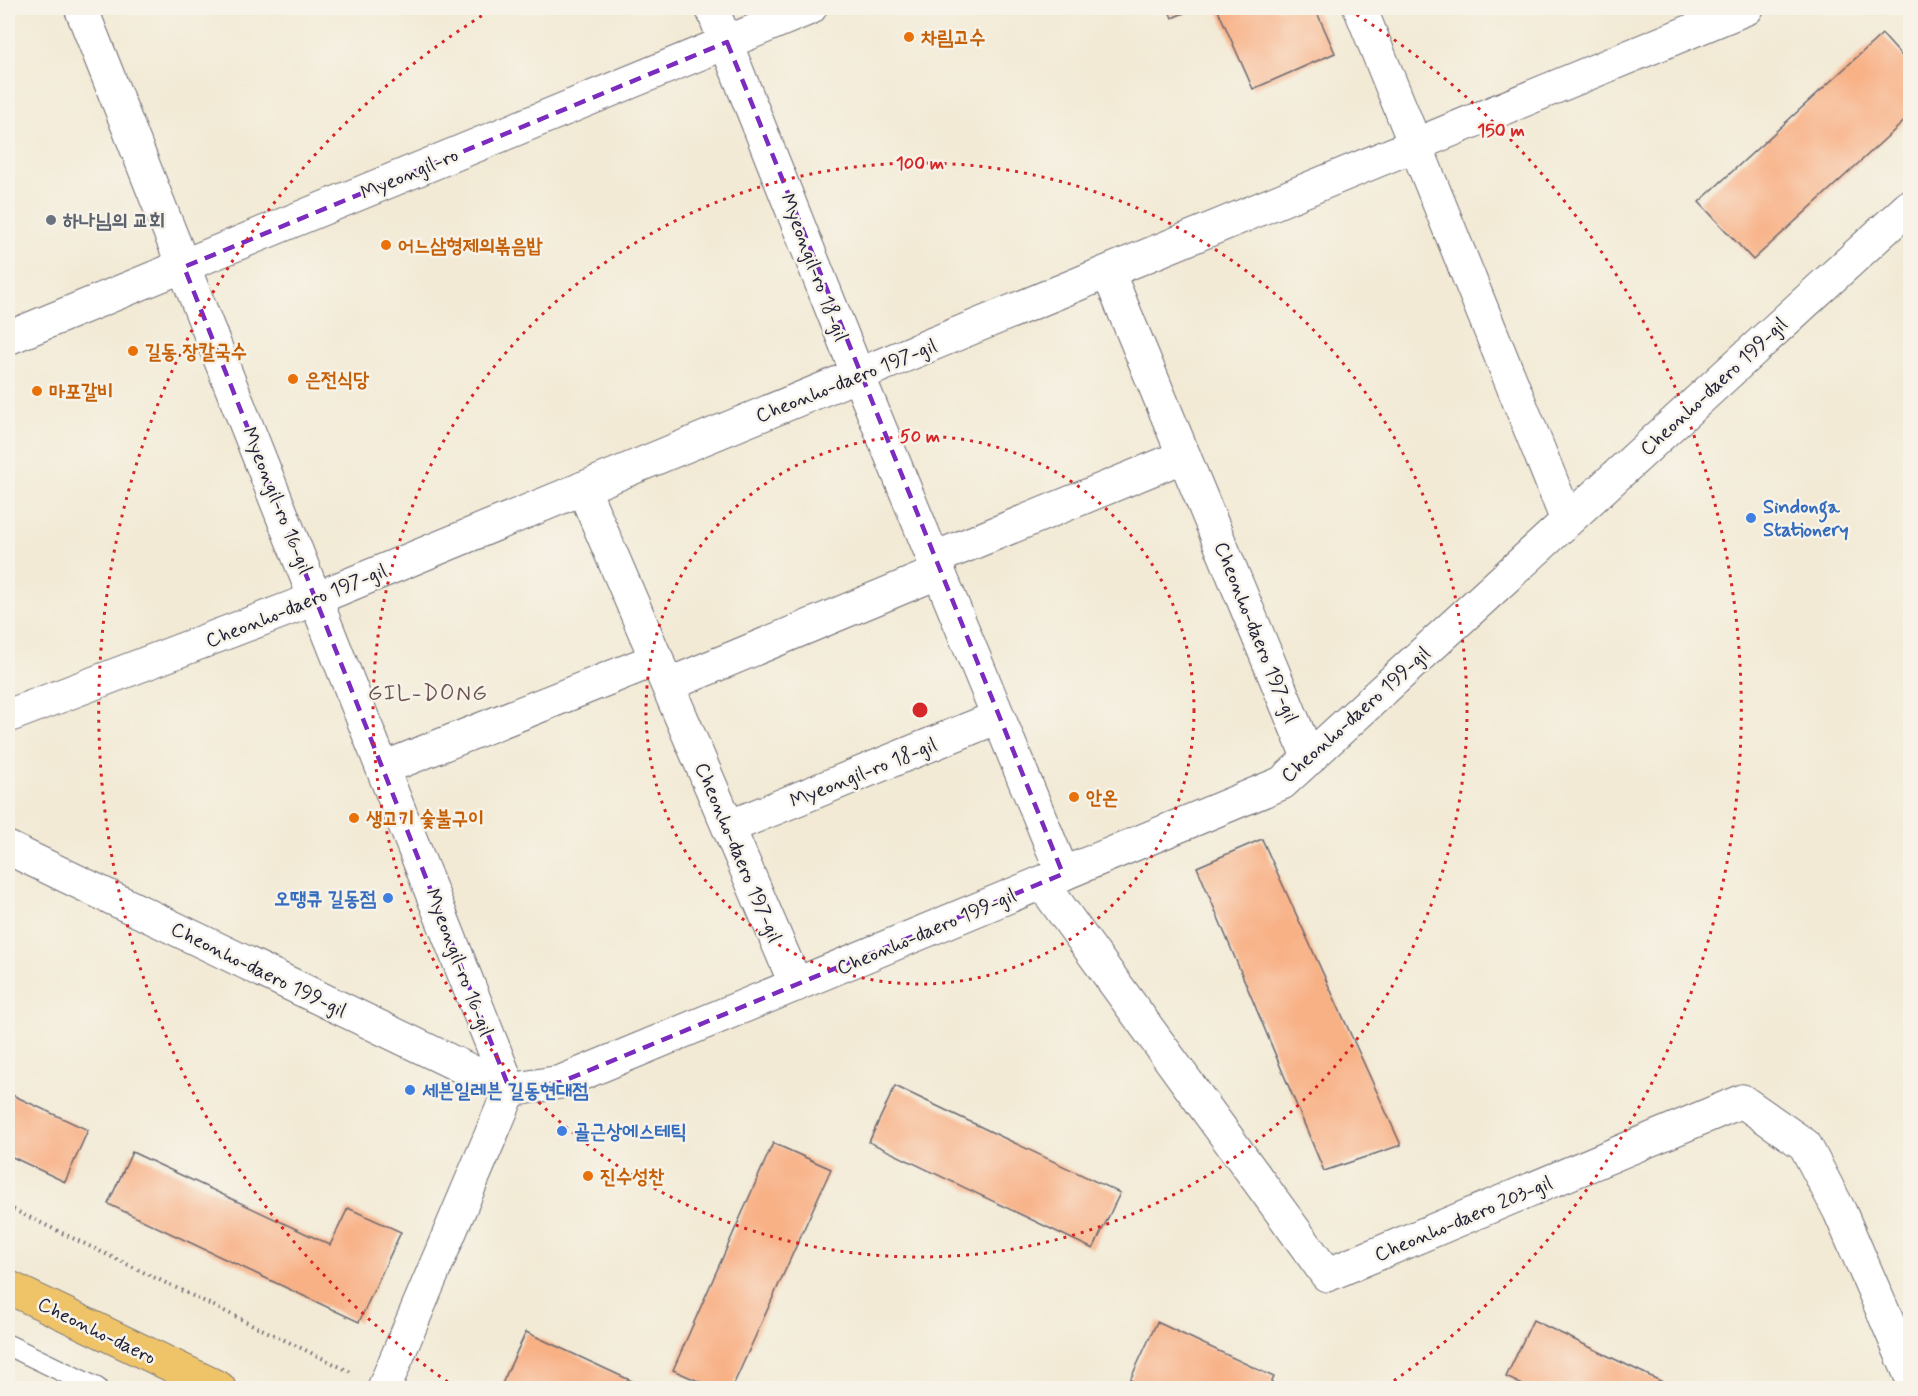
<svg xmlns="http://www.w3.org/2000/svg" width="1918" height="1396" font-family="Mynerve,'Poor Story',sans-serif">
<rect width="100%" height="100%" fill="#f7f3e8"/>
<filter id="ink" filterUnits="userSpaceOnUse"><feTurbulence type="fractalNoise" baseFrequency=".0167" numOctaves="2"/><feDisplacementMap in="SourceGraphic" scale="12" xChannelSelector="R" yChannelSelector="G"/><feConvolveMatrix kernelMatrix="1 2 1 2 8 2 1 2 1" color-interpolation-filters="sRGB"/></filter>
<filter id="wash" filterUnits="userSpaceOnUse"><feTurbulence type="fractalNoise" baseFrequency=".008" numOctaves="4" result="noise"/><feDisplacementMap in="SourceGraphic" scale="24" xChannelSelector="R" yChannelSelector="G"/><feGaussianBlur stdDeviation="1.35" result="paint"/><feColorMatrix in="noise" values="0 0 0 0 0 0 0 0 0 0 0 0 0 0 0 0 0 1.4 0 .05"/><feComposite in="paint" operator="in"/></filter>
<g filter="url(#wash)">
<rect width="100%" height="100%" fill="#f2ead5"/>
<g id="blocks">
<g fill="#f8b085">
<polygon points="1168,8 1196,8 1172,18"/>
<polygon points="1217,8 1315,8 1335,53 1253,89"/>
<polygon points="1882,34 1910,65 1910,116 1753,260 1699,202"/>
<polygon points="1262,839 1401,1145 1324,1171 1197,867"/>
<polygon points="895,1086 1120,1193 1093,1249 869,1142"/>
<polygon points="8,1093 88,1130 65,1182 8,1155"/>
<polygon points="773,1143 831,1169 732,1388 714,1388 673,1370"/>
<polygon points="132,1152 330,1245 348,1208 401,1232 359,1322 108,1204"/>
<polygon points="1533,1320 1675,1388 1529,1388 1506,1377"/>
<polygon points="1157,1322 1274,1377 1269,1388 1149,1388 1130,1380"/>
<polygon points="526,1332 647,1388 500,1388"/>
</g>
</g>
</g>
<g filter="url(#ink)">
<use href="#blocks" fill-opacity="0" stroke="#6b6871" stroke-width="1.5"/>
<g fill="none" stroke-linecap="round" stroke-linejoin="round">
<g stroke="#6b6871" stroke-width="22">
<polyline id="service" points="8,1345 97,1388"/>
</g>
<g stroke="#6b6871" stroke-width="35">
<g id="minor">
<polyline points="81,8 510,1090 384,1388"/>
<polyline points="712,8 858,375 1063,874"/>
<polyline points="1360,8 1567,520"/>
<polyline points="1108,272 1309,759"/>
<polyline points="583,488 796,985"/>
<polyline points="933,559 1184,456"/>
<polyline points="668,685 939,572"/>
<polyline points="8,716 317,598 1747,8"/>
<polyline points="384,768 657,659"/>
<polyline points="729,827 998,717"/>
<polyline points="8,848 510,1090 561,1082 1282,783 1910,206"/>
<polyline points="1042,883 1327,1275 1742,1101 1805,1145 1840,1212 1910,1374"/>
</g>
</g>
<g stroke="#6b6871" stroke-width="35">
<polyline id="tertiary" points="8,338 810,8"/>
</g>
<g stroke="#6b6871" stroke-width="35">
<polyline id="primary" points="8,1287 219,1388"/>
</g>
<polyline stroke="#6b6871" stroke-width="4" stroke-dasharray="1.5 4.5" stroke-linecap="butt" points="8,1207 353,1373"/>
<use href="#service" stroke="#fff" stroke-width="20"/>
<use href="#minor" stroke="#fff" stroke-width="33"/>
<use href="#tertiary" stroke="#fff" stroke-width="33"/>
<use href="#primary" stroke="#efc469" stroke-width="33"/>
</g>
</g>
<path fill="none" stroke="#7b2cbf" stroke-width="4.5" stroke-dasharray="12 8" stroke-linejoin="round" d="M727 42 1063 874 561 1082 510 1090 184 267Z"/>
<g fill="none" stroke="#d62828" stroke-width="3" stroke-dasharray="3 6">
<circle cx="920" cy="710" r="274"/>
<circle cx="920" cy="710" r="547"/>
<path d="M455 1387A821 821 0 0 1 491 10M1349 10A821 821 0 0 1 1385 1387"/>
</g>
<g fill="#e8710a" stroke="#f7f3e8" stroke-width="2">
<circle cx="909" cy="37" r="6"/>
<circle cx="386" cy="245" r="6"/>
<circle cx="133" cy="351" r="6"/>
<circle cx="293" cy="379" r="6"/>
<circle cx="37" cy="391" r="6"/>
<circle cx="1074" cy="797" r="6"/>
<circle cx="354" cy="818" r="6"/>
<circle cx="588" cy="1176" r="6"/>
</g>
<circle fill="#6b7280" stroke="#f7f3e8" stroke-width="2" cx="51" cy="220" r="6"/>
<g fill="#3f7fe0" stroke="#f7f3e8" stroke-width="2">
<circle cx="1751" cy="518" r="6"/>
<circle cx="388" cy="898" r="6"/>
<circle cx="410" cy="1090" r="6"/>
<circle cx="562" cy="1131" r="6"/>
</g>
<g text-anchor="middle" stroke-width="5" stroke-linejoin="round" paint-order="stroke">
<g font-size="20" font-weight="bold" fill="#c56008" stroke="#f7f3e8" text-anchor="start">
<text x="921" y="44">차림고수</text>
<text x="398" y="252">어느삼형제의볶음밥</text>
<text x="145" y="358">길동 장칼국수</text>
<text x="305" y="386">은전식당</text>
<text x="49" y="398">마포갈비</text>
<text x="1086" y="804">안온</text>
<text x="366" y="825">생고기 숯불구이</text>
<text x="600" y="1183">진수성찬</text>
</g>
<g font-size="20" fill="#22223b" stroke="#f7f3e8">
<text transform="translate(409 173) rotate(-23)" y="7">Myeongil-ro</text>
<text transform="translate(815 267) rotate(69)" y="7">Myeongil-ro 18-gil</text>
<text transform="translate(846 380) rotate(-22)" y="7">Cheonho-daero 197-gil</text>
<text transform="translate(1713 386) rotate(-43)" y="7">Cheonho-daero 199-gil</text>
<text transform="translate(278 500) rotate(68)" y="7">Myeongil-ro 16-gil</text>
<text transform="translate(296 605) rotate(-22)" y="7">Cheonho-daero 197-gil</text>
<text transform="translate(1257 632) rotate(68)" y="7">Cheonho-daero 197-gil</text>
<text transform="translate(1355 714) rotate(-42)" y="7">Cheonho-daero 199-gil</text>
<text transform="translate(863 772) rotate(-22)" y="7">Myeongil-ro 18-gil</text>
<text transform="translate(739 852) rotate(67)" y="7">Cheonho-daero 197-gil</text>
<text transform="translate(926 931) rotate(-23)" y="7">Cheonho-daero 199-gil</text>
<text transform="translate(460 962) rotate(69)" y="7">Myeongil-ro 16-gil</text>
<text transform="translate(259 969) rotate(26)" y="7">Cheonho-daero 199-gil</text>
<text transform="translate(1463 1218) rotate(-23)" y="7">Cheonho-daero 203-gil</text>
<text transform="translate(97 1330) rotate(26)" y="7">Cheonho-daero</text>
</g>
<g font-size="20" font-weight="bold" fill="#5b616d" stroke="#f7f3e8" text-anchor="start">
<text x="63" y="227">하나님의 교회</text>
</g>
<g font-size="20" font-weight="bold" fill="#366cbe" stroke="#f7f3e8" text-anchor="start">
<text x="1763" y="513">Sindonga<tspan x="1763" dy="23">Stationery</tspan></text>
<text x="376" y="905" text-anchor="end">오땡큐 길동점</text>
<text x="422" y="1097">세븐일레븐 길동현대점</text>
<text x="574" y="1138">골근상에스테틱</text>
</g>
<g font-size="22" letter-spacing="1.5" fill="#6d5455" stroke="#f7f3e8">
<text x="428" y="700">GIL-DONG</text>
</g>
</g>
<circle cx="920" cy="710" r="9" fill="#d62828" stroke="#f7f3e8" stroke-width="3"/>
<g font-size="18" text-anchor="middle" font-weight="bold" fill="#d62828" stroke="#f7f3e8" stroke-width="5" stroke-linejoin="round" paint-order="stroke">
<text x="1501" y="136">150 m</text>
<text x="920" y="169">100 m</text>
<text x="920" y="442">50 m</text>
</g>
<rect width="1918" height="1396" fill="none" stroke="#f7f3e8" stroke-width="30"/>
</svg>
